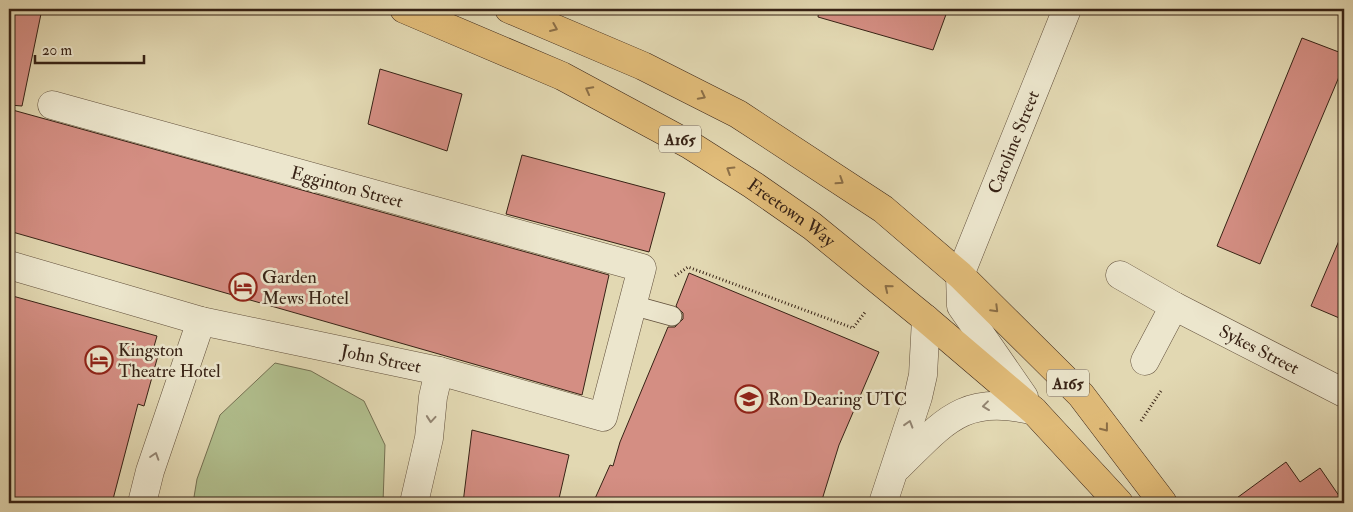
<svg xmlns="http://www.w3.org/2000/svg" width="1353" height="512" font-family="'IM FELL Double Pica',serif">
<rect width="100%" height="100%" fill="#e2d8b2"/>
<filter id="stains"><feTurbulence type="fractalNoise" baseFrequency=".004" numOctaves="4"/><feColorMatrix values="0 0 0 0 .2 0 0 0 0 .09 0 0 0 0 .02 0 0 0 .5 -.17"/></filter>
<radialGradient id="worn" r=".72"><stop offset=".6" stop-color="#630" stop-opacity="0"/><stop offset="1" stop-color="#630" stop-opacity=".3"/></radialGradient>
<polygon fill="#b1bf8e" stroke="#747052" points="275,363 311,371 364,401 385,445 383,503 193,503 197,479 220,415"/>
<g fill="#d48e83" stroke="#372215">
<polygon points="9,9 42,9 22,106 9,105"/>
<polygon points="819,9 948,9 933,50 818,17"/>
<polygon points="1302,38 1344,54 1344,65 1260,264 1217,246"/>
<polygon points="380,69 462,94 447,151 368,124"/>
<polygon points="9,109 609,275 582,395 9,231"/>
<polygon points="522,155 665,193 649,252 506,214"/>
<polygon points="1344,229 1344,320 1311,306"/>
<polygon points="689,273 879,352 839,445 821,503 593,503 610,465 613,466 620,442 668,327 675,327 683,319 683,313 676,306"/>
<polygon points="9,295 157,336 153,350 159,352 144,406 138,404 112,503 21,503 9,500"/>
<polygon points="472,430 569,455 558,503 463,503"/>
<polygon points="1286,462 1300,482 1320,468 1344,503 1230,503"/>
</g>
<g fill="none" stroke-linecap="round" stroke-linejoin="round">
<g stroke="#62503c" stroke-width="21">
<polyline id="service" points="632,305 672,316"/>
</g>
<g stroke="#62503c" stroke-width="29">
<g id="minor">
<path id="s1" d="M9 265 201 321 439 371 603 417 642 268 52 105"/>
<path id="s2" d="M1120 275 1174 306 1344 393"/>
<polyline points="1145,361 1174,306"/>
<path id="s3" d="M1024 397 961 306 960 275 1067 9"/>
<path d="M898 467C944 422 964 393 1034 411"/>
<polyline points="142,503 150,471 201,321"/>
<polyline points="414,503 429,438 433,397 439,371"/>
<polyline points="883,503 918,397 923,375 926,319"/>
</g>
</g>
<g stroke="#372215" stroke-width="29">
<g id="trunk">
<path id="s4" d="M404 9 562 76 690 145 753 185 812 226 926 319 1034 411 1119 503"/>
<polyline points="509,9 643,66 738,114 883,209 960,275 1081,395 1163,503"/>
</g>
</g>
<g stroke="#372215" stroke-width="3" stroke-dasharray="1 2.5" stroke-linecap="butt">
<polyline points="675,276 688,267 853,328 866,311"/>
<polyline points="1141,421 1161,391"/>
</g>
<use href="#service" stroke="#ece6cd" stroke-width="19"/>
<use href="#minor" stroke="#ece6cd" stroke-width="28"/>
<use href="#trunk" stroke="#e1bc79" stroke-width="28"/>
</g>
<defs><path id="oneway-chevron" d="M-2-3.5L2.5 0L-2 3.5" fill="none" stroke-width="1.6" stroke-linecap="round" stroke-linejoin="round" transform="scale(1.25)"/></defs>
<g stroke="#8c6f47">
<use href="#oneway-chevron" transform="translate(554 28) rotate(23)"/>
<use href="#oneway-chevron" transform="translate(589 90) rotate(-152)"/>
<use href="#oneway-chevron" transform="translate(702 96) rotate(27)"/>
<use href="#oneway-chevron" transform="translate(730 170) rotate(-148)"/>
<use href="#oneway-chevron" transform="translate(840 181) rotate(33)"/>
<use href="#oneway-chevron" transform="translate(888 288) rotate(-141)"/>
<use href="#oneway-chevron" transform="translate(995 309) rotate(45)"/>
<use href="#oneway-chevron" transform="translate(1105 428) rotate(52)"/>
</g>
<g stroke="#928471">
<use href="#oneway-chevron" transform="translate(986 406) rotate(173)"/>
<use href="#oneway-chevron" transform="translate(431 419) rotate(95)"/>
<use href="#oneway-chevron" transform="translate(909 424) rotate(-73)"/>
<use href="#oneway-chevron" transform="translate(155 456) rotate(-72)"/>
</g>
<defs>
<g id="hotel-ring" transform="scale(1.4375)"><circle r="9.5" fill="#ece6cd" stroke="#8f2418" stroke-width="1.5"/><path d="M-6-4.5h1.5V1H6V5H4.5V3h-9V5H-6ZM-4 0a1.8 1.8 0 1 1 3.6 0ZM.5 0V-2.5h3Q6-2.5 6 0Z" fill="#8f2418"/></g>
<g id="school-ring" transform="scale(1.4375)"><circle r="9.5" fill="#ece6cd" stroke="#8f2418" stroke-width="1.5"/><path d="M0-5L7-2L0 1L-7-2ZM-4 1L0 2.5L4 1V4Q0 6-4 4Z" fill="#8f2418"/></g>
</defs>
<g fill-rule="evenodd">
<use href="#hotel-ring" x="243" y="287"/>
<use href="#hotel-ring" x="99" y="360"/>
<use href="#school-ring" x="749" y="399"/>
</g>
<g text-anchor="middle" stroke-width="5" stroke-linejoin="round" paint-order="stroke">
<g fill="#ece6cd" stroke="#6d5d4c" stroke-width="1">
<rect x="659" y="125.5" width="42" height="27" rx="4"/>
<rect x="1047" y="369.5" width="42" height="27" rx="4"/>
</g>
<g font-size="16" font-weight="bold" fill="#372215">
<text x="680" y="145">A165</text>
<text x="1068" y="389">A165</text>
</g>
<g font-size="18" fill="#372215" stroke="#ece6cd">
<text dy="6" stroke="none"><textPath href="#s3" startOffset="285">Caroline Street</textPath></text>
<text transform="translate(347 187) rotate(15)" y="6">Egginton Street</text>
<text dy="6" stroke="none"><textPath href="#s4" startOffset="439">Freetown Way</textPath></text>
<text dy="6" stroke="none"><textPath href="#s2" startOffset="158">Sykes Street</textPath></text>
<text dy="6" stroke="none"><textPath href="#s1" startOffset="384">John Street</textPath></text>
</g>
<g font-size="18" fill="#372215" stroke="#ece6cd" text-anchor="start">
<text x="262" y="283">Garden<tspan x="262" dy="21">Mews Hotel</tspan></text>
<text x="118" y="356">Kingston<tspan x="118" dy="21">Theatre Hotel</tspan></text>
<text x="768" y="405">Ron Dearing UTC</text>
</g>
</g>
<rect width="1353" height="512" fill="none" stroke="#e2d8b2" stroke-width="30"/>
<rect x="10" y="10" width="1333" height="492" fill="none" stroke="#372215" stroke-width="2.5"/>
<rect x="15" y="15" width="1323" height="482" fill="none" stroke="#372215"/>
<path d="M35 55v8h109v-8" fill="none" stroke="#372215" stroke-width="2.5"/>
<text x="42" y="55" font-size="15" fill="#372215" stroke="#ece6cd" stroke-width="4" paint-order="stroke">20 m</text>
<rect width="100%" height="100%" filter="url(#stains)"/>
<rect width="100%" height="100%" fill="url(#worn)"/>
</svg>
